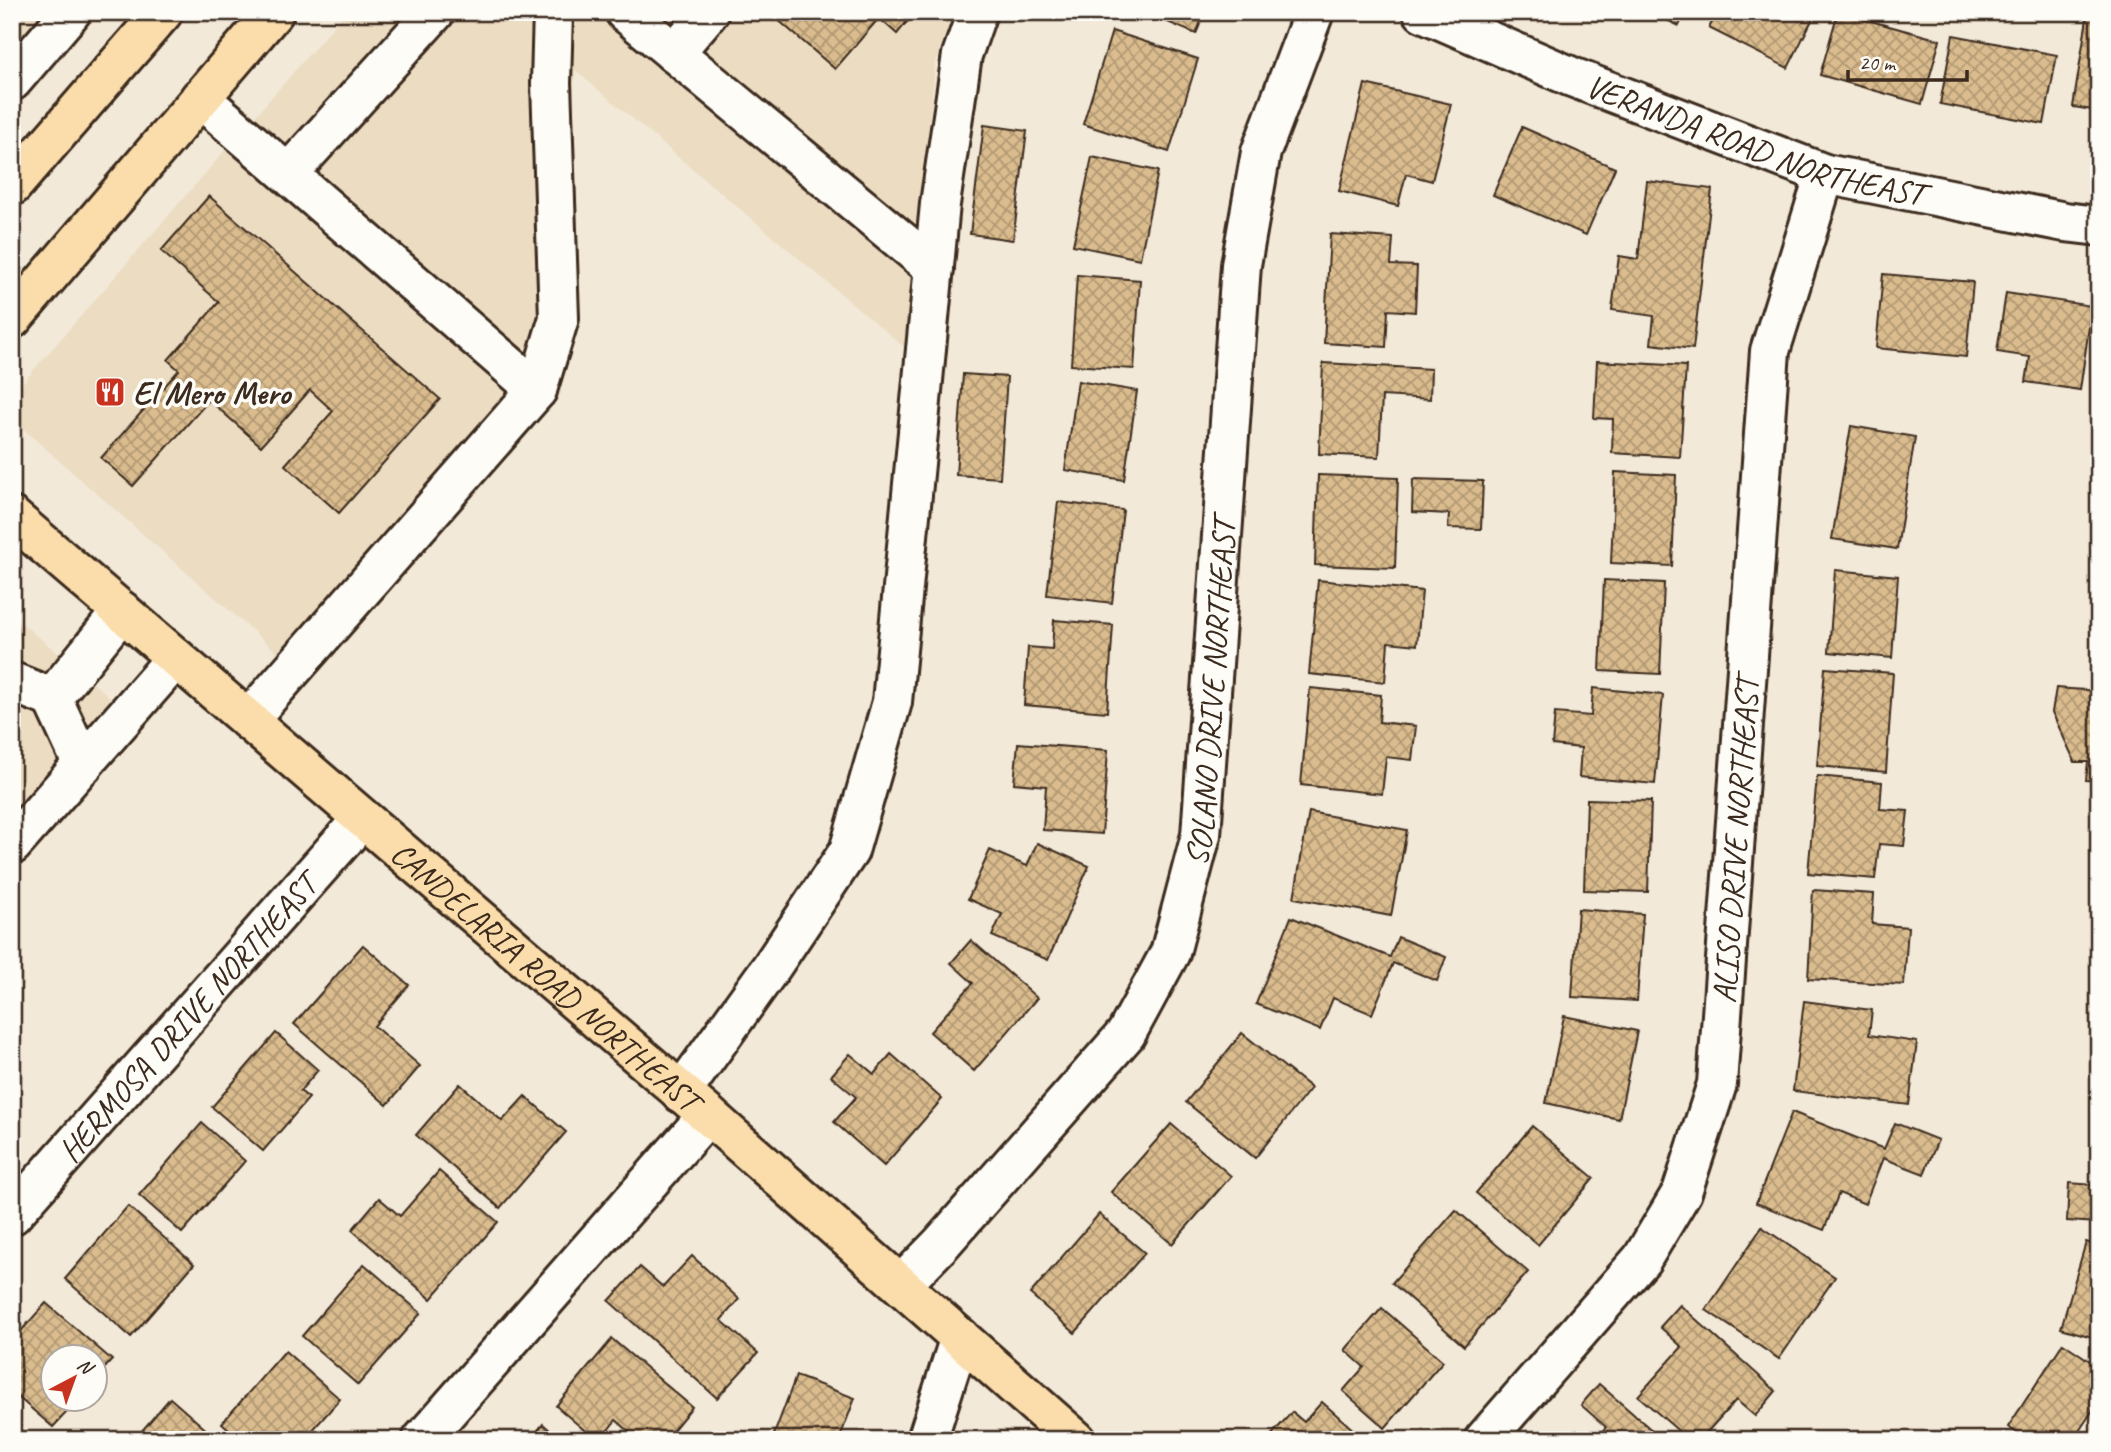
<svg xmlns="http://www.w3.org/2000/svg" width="2111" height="1452" font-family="Caveat,sans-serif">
<defs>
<pattern id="building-cross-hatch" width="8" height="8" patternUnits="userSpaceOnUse" patternTransform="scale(1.75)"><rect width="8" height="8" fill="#dabc8e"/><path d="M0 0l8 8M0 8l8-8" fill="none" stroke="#b29973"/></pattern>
</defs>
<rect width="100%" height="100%" fill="#f2e9d8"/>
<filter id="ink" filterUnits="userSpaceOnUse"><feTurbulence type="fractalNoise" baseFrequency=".0143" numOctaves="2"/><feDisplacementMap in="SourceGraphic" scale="14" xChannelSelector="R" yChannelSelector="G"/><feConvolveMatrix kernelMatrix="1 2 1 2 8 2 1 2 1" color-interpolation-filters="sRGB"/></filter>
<g filter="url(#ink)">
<g fill="#ebdcc2">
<polygon points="12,12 101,12 12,114"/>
<polygon points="346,12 953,12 935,63 909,351 575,70 561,394 311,682 12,419 12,395"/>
<polygon points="12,615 112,699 12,813"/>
</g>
<g fill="url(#building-cross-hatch)" stroke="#3b2a1e" stroke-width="2">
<polygon points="769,12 915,12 897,34 879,18 835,69"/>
<polygon points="1144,12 1205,12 1196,34"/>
<polygon points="1650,12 1685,12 1679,26"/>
<polygon points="1717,12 1816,12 1788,68 1709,28"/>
<polygon points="1838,12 1940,40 1922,104 1820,75"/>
<polygon points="2088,12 2099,12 2099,111 2073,107"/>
<polygon points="1112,31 1198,59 1169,152 1083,124"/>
<polygon points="1953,35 2057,55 2044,124 1940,104"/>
<polygon points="1365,84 1451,104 1432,181 1406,174 1398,206 1339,191"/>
<polygon points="984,125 1027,131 1013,240 970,234"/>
<polygon points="1522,127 1615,168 1586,235 1493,195"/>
<polygon points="1092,157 1158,171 1140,259 1073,245"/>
<polygon points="1647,181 1712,189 1693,349 1651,344 1654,316 1612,310 1619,256 1638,259"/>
<polygon points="209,196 440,399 339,513 285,465 333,411 310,390 261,446 209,400 133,486 101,458 179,370 168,360 219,302 161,251"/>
<polygon points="1330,234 1393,238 1391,265 1417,266 1415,312 1388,310 1386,347 1324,343"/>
<polygon points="1883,274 1973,282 1966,357 1876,348"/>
<polygon points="1077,275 1140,280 1134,369 1071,365"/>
<polygon points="2006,293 2092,306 2080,390 2026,382 2030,357 1997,352"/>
<polygon points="1597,361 1686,366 1680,457 1612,453 1613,419 1594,418"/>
<polygon points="1323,363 1431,369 1430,399 1382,396 1379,457 1319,454"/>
<polygon points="963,374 1007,377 1000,478 956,475"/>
<polygon points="1078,381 1137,391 1124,480 1065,470"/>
<polygon points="1851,426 1915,437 1897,549 1832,539"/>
<polygon points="1615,472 1676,475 1672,566 1611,563"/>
<polygon points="1318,475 1398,478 1395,568 1315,565"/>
<polygon points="1413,479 1483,481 1481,529 1448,528 1449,514 1412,512"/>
<polygon points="1058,502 1123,510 1112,603 1047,595"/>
<polygon points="1835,570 1898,576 1892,658 1829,652"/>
<polygon points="1318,580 1422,591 1417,645 1388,642 1385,682 1309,674"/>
<polygon points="1604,580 1664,583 1660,674 1600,671"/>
<polygon points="1054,620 1113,625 1107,712 1024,705 1028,647 1052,649"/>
<polygon points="1825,668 1893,673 1886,772 1817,766"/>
<polygon points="1310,688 1381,695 1379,722 1416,726 1412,760 1386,757 1382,794 1301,785"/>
<polygon points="1593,688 1663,695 1655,784 1579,777 1581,748 1552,745 1555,713 1591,716"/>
<polygon points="2056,688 2099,691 2099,781 2086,780 2088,762 2075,762 2052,712"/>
<polygon points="1018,743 1108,750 1102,834 1043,830 1046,786 1014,783"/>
<polygon points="1817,776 1882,782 1880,809 1908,811 1904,846 1879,844 1875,879 1808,873"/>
<polygon points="1587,799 1651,801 1648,892 1584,890"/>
<polygon points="2097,801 2099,801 2099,862 2094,861"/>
<polygon points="1309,812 1407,830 1391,916 1294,898"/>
<polygon points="1037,843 1089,866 1048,960 992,936 1002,914 968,899 990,850 1027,866"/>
<polygon points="1813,890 1874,894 1872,924 1908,927 1904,985 1808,979"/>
<polygon points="1578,909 1643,914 1637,1001 1572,997"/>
<polygon points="1291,917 1390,957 1398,937 1446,957 1437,981 1393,963 1372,1014 1333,998 1320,1030 1256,1004"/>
<polygon points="971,940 1037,998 974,1071 930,1032 973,983 951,963"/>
<polygon points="363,945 409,985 374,1026 420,1066 387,1105 294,1024"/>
<polygon points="1804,1001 1872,1010 1869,1035 1917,1042 1909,1105 1793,1091"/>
<polygon points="1564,1016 1637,1031 1619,1119 1546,1103"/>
<polygon points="276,1033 318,1070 300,1091 309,1098 263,1151 212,1107"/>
<polygon points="1242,1033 1311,1088 1255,1158 1186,1102"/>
<polygon points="850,1054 874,1074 891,1054 942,1099 884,1166 834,1122 856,1097 831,1076"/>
<polygon points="460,1084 502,1121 525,1096 566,1132 500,1208 416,1135"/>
<polygon points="1792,1112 1884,1149 1895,1123 1938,1140 1924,1174 1883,1158 1865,1204 1839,1193 1824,1230 1756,1203"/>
<polygon points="202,1123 245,1161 182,1233 139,1195"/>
<polygon points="1171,1124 1231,1176 1172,1244 1111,1192"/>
<polygon points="1532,1126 1594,1178 1538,1245 1476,1193"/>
<polygon points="2099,1133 2099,1223 2067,1221 2069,1183 2096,1185"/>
<polygon points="439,1171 498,1222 431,1299 352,1230 379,1198 400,1216"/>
<polygon points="128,1206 194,1264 131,1337 65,1279"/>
<polygon points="1456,1210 1528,1272 1464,1346 1392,1283"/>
<polygon points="1099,1214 1145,1253 1075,1333 1030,1294"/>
<polygon points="1762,1227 1835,1277 1779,1359 1706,1310"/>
<polygon points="2086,1242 2099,1246 2099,1339 2061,1328"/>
<polygon points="692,1256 739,1299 721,1320 758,1353 717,1398 609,1301 640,1267 663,1287"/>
<polygon points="364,1264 421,1313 358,1385 302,1336"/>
<polygon points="46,1303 112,1360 94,1380 94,1358 52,1358 52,1400 78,1400 53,1427 12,1392 12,1341"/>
<polygon points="1680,1305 1776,1391 1755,1416 1736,1400 1700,1440 1689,1440 1638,1396 1682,1347 1660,1327"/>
<polygon points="1382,1308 1443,1361 1385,1428 1343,1391 1364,1367 1345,1350"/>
<polygon points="612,1339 692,1407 665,1440 639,1440 616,1420 600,1440 596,1440 556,1406"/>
<polygon points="2063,1343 2099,1367 2099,1401 2073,1440 2028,1440 2008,1427"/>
<polygon points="285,1351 340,1399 304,1440 241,1440 222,1423"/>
<polygon points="796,1376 855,1398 839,1440 772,1440"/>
<polygon points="1599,1384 1663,1440 1595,1440 1606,1427 1581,1405"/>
<polygon points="170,1398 218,1440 134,1440"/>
<polygon points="1322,1402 1365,1440 1267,1440 1292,1412 1304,1422"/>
<polygon points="543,1424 561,1440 530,1440"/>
</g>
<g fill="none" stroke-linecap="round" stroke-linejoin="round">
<g stroke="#3b2a1e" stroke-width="44">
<g id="minor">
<polyline points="625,12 934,268"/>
<path id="s1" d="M1423 12 1572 77 1825 174 2065 222 2099 226"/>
<polyline points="674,53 709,12"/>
<polyline points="12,81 71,12"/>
<polyline points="200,98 537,390"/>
<polyline points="288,174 435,12"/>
<polyline points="12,682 52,698 122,611"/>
<polyline points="52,698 83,765"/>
<polyline points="248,720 537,390 559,318 551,83 553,12"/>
<polyline points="12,845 176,658"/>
<polyline points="681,1093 772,966 849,851 892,702 940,204 962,55 977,12"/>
<path id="s2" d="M12 1215 362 819"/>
<path id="s3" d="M902 1284 941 1244 1126 1034 1170 953 1201 835 1241 265 1261 152 1314 12"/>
<polyline points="422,1440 708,1115"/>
<polyline points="927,1440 960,1337"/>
<path id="s4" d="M1484 1440 1642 1259 1682 1192 1717 1084 1770 351 1825 174"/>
</g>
</g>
<g stroke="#3b2a1e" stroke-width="44">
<g id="major">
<polyline points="12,186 163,12"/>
<polyline points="12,319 274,12"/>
<path id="s5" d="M12 517 708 1115 1076 1440"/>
</g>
</g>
<use href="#minor" stroke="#fdfcf7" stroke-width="38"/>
<use href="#major" stroke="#fbddab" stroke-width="38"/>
</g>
</g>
<defs>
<g id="restaurant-square" transform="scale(1.575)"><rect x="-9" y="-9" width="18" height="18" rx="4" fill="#c8321e" stroke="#fdfcf7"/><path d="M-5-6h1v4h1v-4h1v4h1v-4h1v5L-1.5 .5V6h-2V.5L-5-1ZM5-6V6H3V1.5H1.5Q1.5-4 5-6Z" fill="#fff"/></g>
</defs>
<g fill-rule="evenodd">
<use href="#restaurant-square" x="110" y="392"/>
</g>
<g text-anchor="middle" stroke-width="7" stroke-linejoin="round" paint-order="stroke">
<g font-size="33" fill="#3b2a1e" stroke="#fdfcf7">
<text dy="12" stroke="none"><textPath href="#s1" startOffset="357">VERANDA ROAD NORTHEAST</textPath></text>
<text dy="12" stroke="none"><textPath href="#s3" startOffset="693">SOLANO DRIVE NORTHEAST</textPath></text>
<text dy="12" stroke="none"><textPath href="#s4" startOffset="676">ALISO DRIVE NORTHEAST</textPath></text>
<text dy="12" stroke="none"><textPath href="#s5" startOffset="704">CANDELARIA ROAD NORTHEAST</textPath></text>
<text dy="12" stroke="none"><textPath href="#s2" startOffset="264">HERMOSA DRIVE NORTHEAST</textPath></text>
</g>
<g font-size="33" font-weight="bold" fill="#3b2a1e" stroke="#fdfcf7" text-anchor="start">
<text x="133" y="404">El Mero Mero</text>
</g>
</g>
<rect width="2111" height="1452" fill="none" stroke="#fdfcf7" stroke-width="42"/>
<rect x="21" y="21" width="2069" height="1410" fill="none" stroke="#3b2a1e" stroke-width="2.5" filter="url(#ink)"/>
<g transform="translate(74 1378) rotate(41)"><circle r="33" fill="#fdfcf7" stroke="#afa8a0" stroke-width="2"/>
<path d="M0-5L12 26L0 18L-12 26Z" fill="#c8321e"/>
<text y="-10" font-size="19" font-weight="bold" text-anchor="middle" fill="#3b2a1e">N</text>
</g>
<path d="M1848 70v10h119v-10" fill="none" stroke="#3b2a1e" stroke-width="3.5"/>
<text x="1859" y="70" font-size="21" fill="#3b2a1e" stroke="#fdfcf7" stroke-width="5" paint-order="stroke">20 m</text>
</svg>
